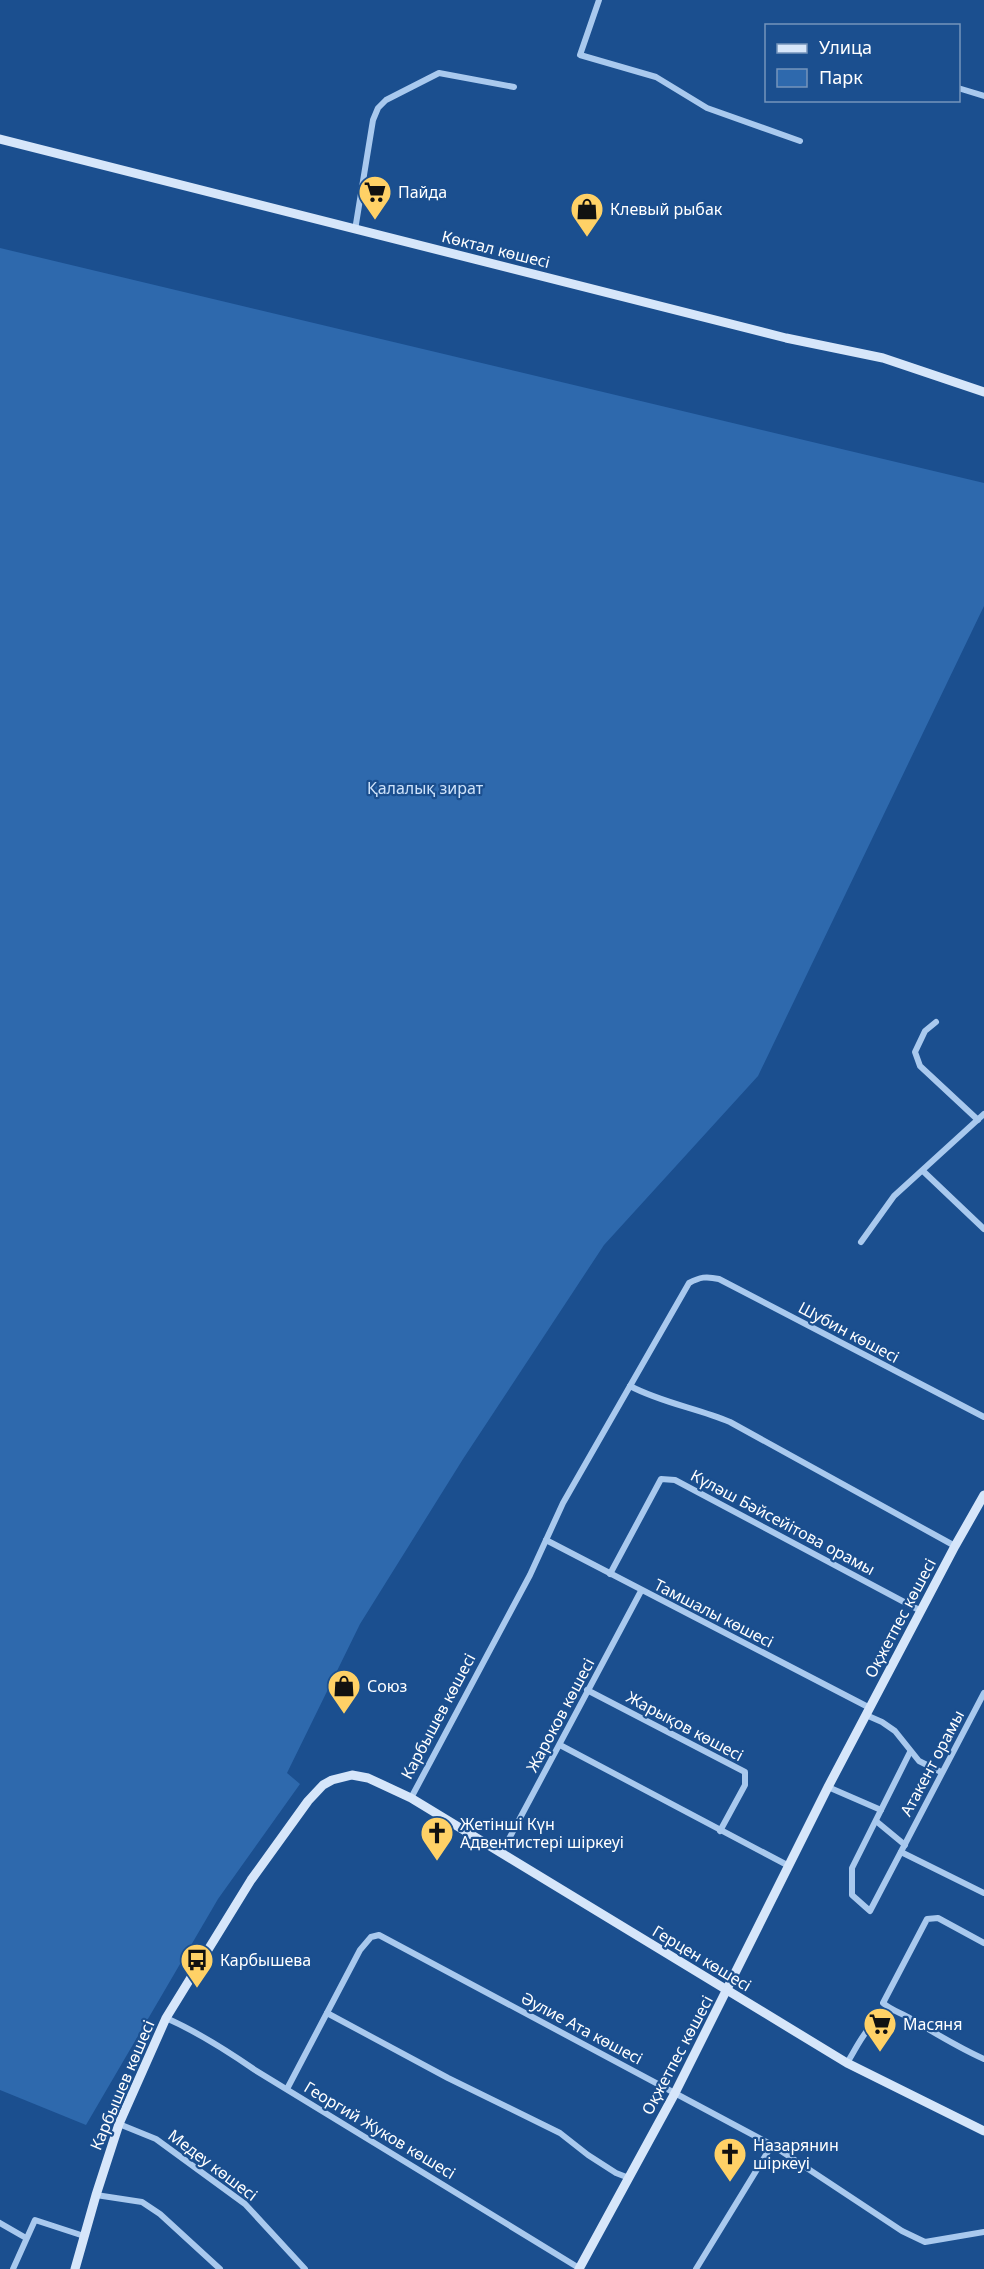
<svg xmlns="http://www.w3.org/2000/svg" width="984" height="2269" font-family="'Noto Sans',sans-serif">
<rect width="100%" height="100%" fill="#1b4f8f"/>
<polygon fill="#2e69ad" points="0,248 984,483 984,606 758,1076 604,1245 463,1459 360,1624 287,1773 300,1784 218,1899 86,2125 0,2090"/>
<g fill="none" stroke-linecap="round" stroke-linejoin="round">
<g stroke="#a9c9ee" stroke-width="6">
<polyline points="599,0 580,55 656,77 707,108 800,141"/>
<polyline points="958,88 984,96"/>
<polyline points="355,230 373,120 378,108 386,100 439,73 514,87"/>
<polyline points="936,1022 925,1031 915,1052 920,1066 978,1120"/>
<polyline points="923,1171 984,1229"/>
<polyline points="861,1242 894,1196 984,1114"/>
<path d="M630 1386C662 1403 697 1408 730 1422L955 1546"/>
<polyline points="546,1540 870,1708"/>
<polyline points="610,1574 661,1479 675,1480 921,1611"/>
<polyline points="587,1690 745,1772 745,1785 720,1831"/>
<polyline points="866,1715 882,1722 895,1731 919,1761 941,1772"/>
<polyline points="560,1745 789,1866"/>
<polyline points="910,1752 852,1868 852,1895 870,1911 984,1693"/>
<polyline points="828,1787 881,1810"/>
<path d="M411 1798 530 1575 563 1503 689 1283C700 1277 706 1276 719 1279L984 1417"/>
<polyline points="876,1821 905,1845"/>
<polyline points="502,1852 641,1591"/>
<polyline points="901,1852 984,1893"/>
<path d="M984 1943 938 1918 927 1919 883 2003C891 2010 899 2012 908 2017 933 2032 957 2047 984 2059"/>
<polyline points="327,2013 448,2078 560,2133 588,2155 616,2173 629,2178"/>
<path d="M166 2018C198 2032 226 2050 255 2070L579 2268"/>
<path d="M847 2063C861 2040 867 2023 892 2011"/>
<polyline points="287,2089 360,1950 371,1937 379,1935 772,2145 902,2231 925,2242 984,2232"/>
<polyline points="119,2124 156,2139 245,2204 305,2269"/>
<polyline points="96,2195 142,2202 160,2214 220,2269"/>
<polyline points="0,2223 26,2238"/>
<polyline points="13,2269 35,2220 84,2236"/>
<polyline points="696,2269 772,2145"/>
</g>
<g stroke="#d6e6fa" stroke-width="9">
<polyline points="0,139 786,338 883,358 984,392"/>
<polyline points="75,2269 96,2195 119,2124 166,2018 251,1880 308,1801 323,1785 332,1780 352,1775 368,1778 411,1798 847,2063 984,2131"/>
<polyline points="579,2269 675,2093 828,1787 955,1546 984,1495"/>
</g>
</g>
<defs>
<g id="supermarket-pin" transform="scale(1.725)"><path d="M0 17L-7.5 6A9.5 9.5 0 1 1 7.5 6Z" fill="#ffd166" stroke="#1b4f8f"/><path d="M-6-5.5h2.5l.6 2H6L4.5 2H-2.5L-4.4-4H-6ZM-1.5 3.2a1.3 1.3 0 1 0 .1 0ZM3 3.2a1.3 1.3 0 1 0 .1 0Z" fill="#111"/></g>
<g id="shop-pin" transform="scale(1.725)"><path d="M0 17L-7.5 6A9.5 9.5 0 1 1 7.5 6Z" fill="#ffd166" stroke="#1b4f8f"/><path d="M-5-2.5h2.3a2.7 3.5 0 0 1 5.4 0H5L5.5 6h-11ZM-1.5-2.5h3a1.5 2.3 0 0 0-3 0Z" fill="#111"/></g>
<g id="church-pin" transform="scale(1.725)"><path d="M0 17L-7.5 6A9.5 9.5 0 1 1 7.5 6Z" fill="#ffd166" stroke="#1b4f8f"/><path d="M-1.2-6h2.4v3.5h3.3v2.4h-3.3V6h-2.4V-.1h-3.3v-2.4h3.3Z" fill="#111"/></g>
<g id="bus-pin" transform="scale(1.725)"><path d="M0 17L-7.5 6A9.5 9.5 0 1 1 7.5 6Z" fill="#ffd166" stroke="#1b4f8f"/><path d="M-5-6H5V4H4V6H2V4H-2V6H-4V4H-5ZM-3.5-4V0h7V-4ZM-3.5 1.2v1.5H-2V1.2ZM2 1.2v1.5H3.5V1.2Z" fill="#111"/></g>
</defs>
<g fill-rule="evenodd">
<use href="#supermarket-pin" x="375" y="192"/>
<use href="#shop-pin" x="587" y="209"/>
<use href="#shop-pin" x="344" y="1686"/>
<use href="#church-pin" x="437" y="1833"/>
<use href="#bus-pin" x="197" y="1960"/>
<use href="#supermarket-pin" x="880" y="2024"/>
<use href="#church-pin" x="730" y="2154"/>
</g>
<g text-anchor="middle" stroke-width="4.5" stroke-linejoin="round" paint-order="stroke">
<g font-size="16" fill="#fff" stroke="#1b4f8f" text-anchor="start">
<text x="398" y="198">Пайда</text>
<text x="610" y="215">Клевый рыбак</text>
<text x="367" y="1692">Союз</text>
<text x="460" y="1830">Жетінші Күн<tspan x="460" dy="18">Адвентистері шіркеуі</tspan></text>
<text x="220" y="1966">Карбышева</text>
<text x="903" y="2030">Масяня</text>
<text x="753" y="2151">Назарянин<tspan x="753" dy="18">шіркеуі</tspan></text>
</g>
<g font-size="16" fill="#fff" stroke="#1b4f8f">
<text transform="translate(496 249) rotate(14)" y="6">Көктал көшесі</text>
<text transform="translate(849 1332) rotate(28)" y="6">Шубин көшесі</text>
<text transform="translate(783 1522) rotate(28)" y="6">Күләш Бәйсейітова орамы</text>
<text transform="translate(714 1613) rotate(27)" y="6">Тамшалы көшесі</text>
<text transform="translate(900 1618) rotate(-62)" y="6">Оқжетпес көшесі</text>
<text transform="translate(560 1715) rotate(-62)" y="6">Жароков көшесі</text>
<text transform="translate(438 1716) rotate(-62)" y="6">Карбышев көшесі</text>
<text transform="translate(685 1726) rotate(28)" y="6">Жарықов көшесі</text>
<text transform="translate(932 1763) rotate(-62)" y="6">Атакент орамы</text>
<text transform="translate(702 1958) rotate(31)" y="6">Герцен көшесі</text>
<text transform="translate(582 2028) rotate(28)" y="6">Әулие Ата көшесі</text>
<text transform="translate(677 2055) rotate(-62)" y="6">Оқжетпес көшесі</text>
<text transform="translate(122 2085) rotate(-67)" y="6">Карбышев көшесі</text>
<text transform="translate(380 2130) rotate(31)" y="6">Георгий Жуков көшесі</text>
<text transform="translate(213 2165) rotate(37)" y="6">Медеу көшесі</text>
</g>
<g font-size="16" fill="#cfe3fa" stroke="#1b4f8f">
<text x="425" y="794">Қалалық зират</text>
</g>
</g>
<rect x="765" y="24" width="195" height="78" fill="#1b4f8f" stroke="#7695bc" stroke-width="1.5"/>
<rect x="777" y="44" width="30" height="9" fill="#d6e6fa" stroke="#7695bc" stroke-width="1.5"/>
<text x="819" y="54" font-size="18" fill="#ffffff">Улица</text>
<rect x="777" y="69" width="30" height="18" fill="#2e69ad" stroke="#7695bc" stroke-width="1.5"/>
<text x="819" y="84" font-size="18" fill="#ffffff">Парк</text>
</svg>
